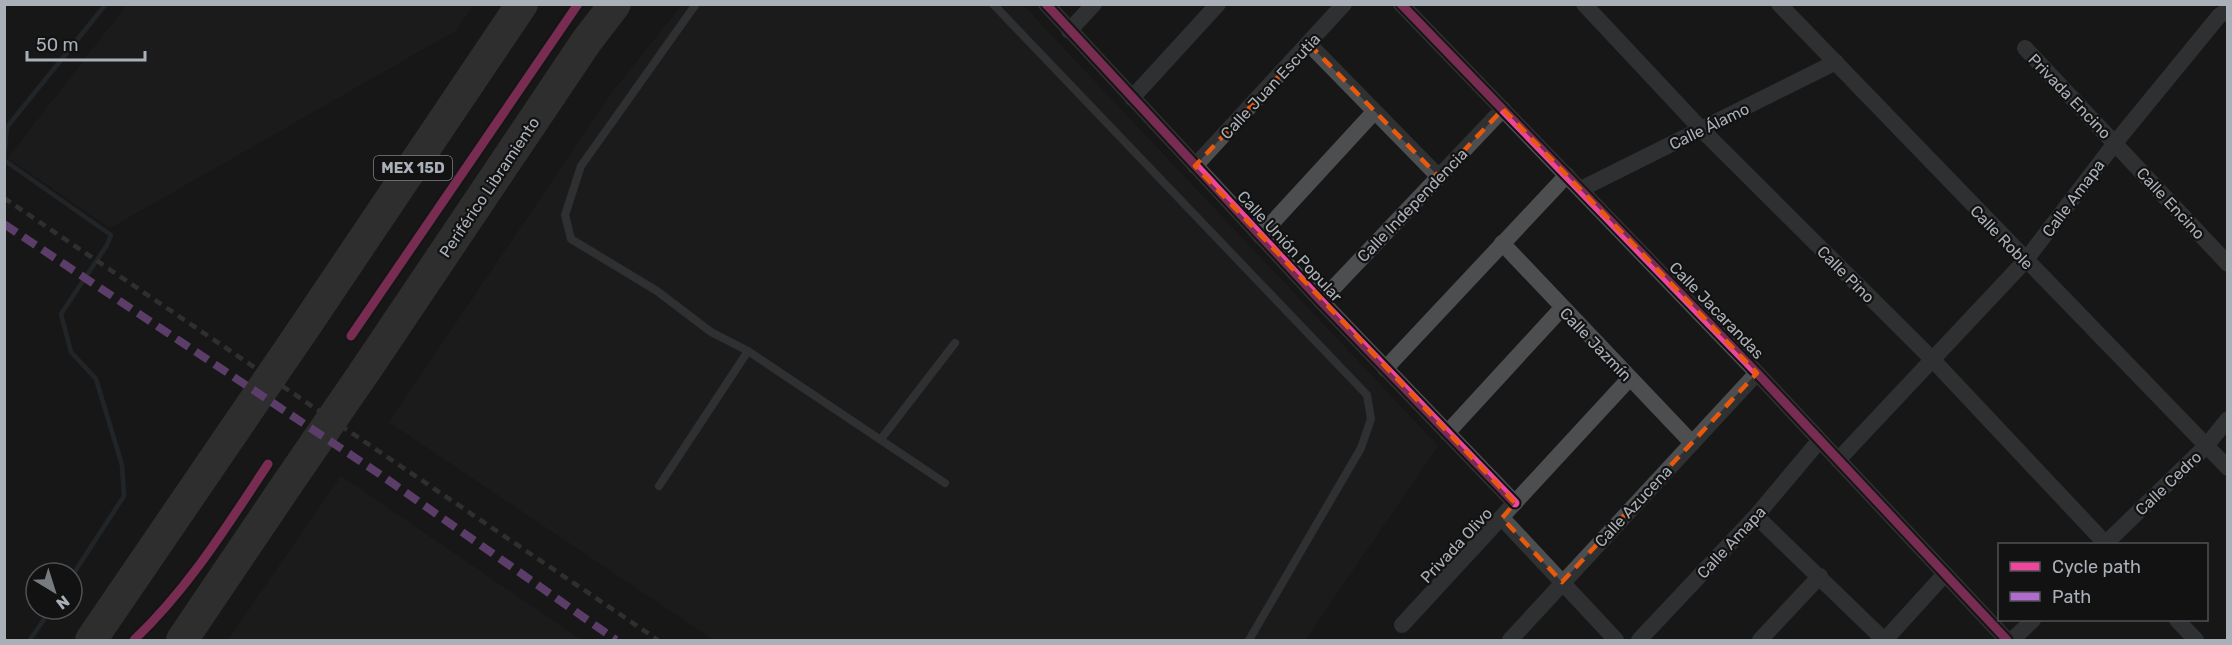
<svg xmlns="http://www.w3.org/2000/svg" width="2232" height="645" font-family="Rubik,sans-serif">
<rect width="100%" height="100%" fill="#171718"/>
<g fill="#212123">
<polygon points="1022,4 1438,446 1305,640 714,640 389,422 613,91 682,5"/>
<polygon points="127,5 127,4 474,5 455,31 110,228 8,158"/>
<polygon points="341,476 581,640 228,640"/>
</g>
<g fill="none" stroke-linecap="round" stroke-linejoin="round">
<g stroke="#2e363a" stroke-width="4.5">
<polyline points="4,159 7,127 106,4"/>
<polyline points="4,160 111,235 107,245 61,314 71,352 96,379 122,465 124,496 72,576"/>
<polyline points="30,640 51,609"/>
</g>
<g stroke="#4c4e50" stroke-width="8">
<polyline points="696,4 581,166 565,215 571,239 657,291 711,332 748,351 945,483"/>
<polyline points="993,4 1367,395 1371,419 1361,448 1249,640"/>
<polyline points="881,439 955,343"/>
<polyline points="659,486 748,351"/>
</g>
<g stroke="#4c4e50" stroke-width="16">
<polyline points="1046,4 1321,301 1515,503"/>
<polyline points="1401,4 1757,373 2007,640"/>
<polyline points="1584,4 1702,130 1932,359 2106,544"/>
<polyline points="1779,4 2228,468"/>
<polyline points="1069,31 1094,4"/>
<polyline points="1309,44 1439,177"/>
<polyline points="2025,48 2228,264"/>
<polyline points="1132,98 1218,4"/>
<polyline points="1195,166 1344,4"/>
<polyline points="1581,189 1836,62"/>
<polyline points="1260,236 1374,112"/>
<polyline points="1502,243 1692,443"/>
<polyline points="1321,301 1503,109"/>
<polyline points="1385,369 1567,175"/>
<polyline points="1447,433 1562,308"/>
<polyline points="1838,460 2025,261 2115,143 2219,16 2228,10"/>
<polyline points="1756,516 1884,640"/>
<polyline points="1502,518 1616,640"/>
<polyline points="2105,544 2206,446 2228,419"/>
<polyline points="2177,620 2196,640"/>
<polyline points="1402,625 1629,379"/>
<polyline points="1510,640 1757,373"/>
<polyline points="1639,640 1756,516 1819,441"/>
<polyline points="1760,640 1820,576"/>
<polyline points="1885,640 1944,575"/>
<polyline points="2012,640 2033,620"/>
</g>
<g stroke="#494a4d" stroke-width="32">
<polyline points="302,331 522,4"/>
<polyline points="365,371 586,42 615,4"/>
<polyline points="91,640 233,432"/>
<polyline points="182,640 288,483"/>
</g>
<polyline stroke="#4c4d4f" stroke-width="4.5" stroke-dasharray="8 6" stroke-linecap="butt" points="4,198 658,640"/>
<g stroke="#494a4d" stroke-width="32">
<polyline points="233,432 302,331"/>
<polyline points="288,483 365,371"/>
</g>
<polyline stroke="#b06ccc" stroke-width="8" stroke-dasharray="15 8" stroke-linecap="butt" points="4,224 378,473 616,640"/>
<g stroke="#121213" stroke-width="13">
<g id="cycleway">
<polyline points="1046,4 1321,301 1515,503"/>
<polyline points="1401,4 1757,373 2007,640"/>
<polyline points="351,336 578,4"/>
<path d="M134 640C188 589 227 526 268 464"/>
</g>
</g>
<use href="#cycleway" stroke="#ed469a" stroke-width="9"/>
</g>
<path d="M0 0H2232V645H0ZM1309 44 1439 177 1503 109 1757 373 1562 582 1502 518 1515 503 1195 166Z" fill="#171718" fill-opacity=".55" fill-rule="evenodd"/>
<path fill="none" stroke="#e8590c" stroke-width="4.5" stroke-dasharray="12 8" stroke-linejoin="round" d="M1309 44 1439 177 1503 109 1757 373 1562 582 1502 518 1515 503 1195 166Z"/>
<g text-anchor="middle" stroke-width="4.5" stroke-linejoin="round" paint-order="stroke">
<rect fill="#121213" stroke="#7c8186" stroke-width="1.5" x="374" y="156" width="78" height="24" rx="4.5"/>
<g font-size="15" font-weight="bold" fill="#aab0b7">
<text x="413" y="173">MEX 15D</text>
</g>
<g font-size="16" fill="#aab0b7" stroke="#121213">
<text transform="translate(1270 86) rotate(-47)" y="6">Calle Juan Escutia</text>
<text transform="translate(2070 96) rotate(46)" y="6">Privada Encino</text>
<text transform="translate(1709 126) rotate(-26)" y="6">Calle Álamo</text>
<text transform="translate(489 187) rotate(-56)" y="6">Periférico Libramiento</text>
<text transform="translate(2073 198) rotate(-53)" y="6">Calle Amapa</text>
<text transform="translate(2171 203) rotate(47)" y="6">Calle Encino</text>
<text transform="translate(1412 205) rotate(-46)" y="6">Calle Independencia</text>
<text transform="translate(2002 237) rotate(46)" y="6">Calle Roble</text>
<text transform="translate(1290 246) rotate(47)" y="6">Calle Unión Popular</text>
<text transform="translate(1846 274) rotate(45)" y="6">Calle Pino</text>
<text transform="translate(1717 310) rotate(46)" y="6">Calle Jacarandas</text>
<text transform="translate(1596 344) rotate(46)" y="6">Calle Jazmín</text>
<text transform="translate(2168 483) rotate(-44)" y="6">Calle Cedro</text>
<text transform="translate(1633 506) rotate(-47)" y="6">Calle Azucena</text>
<text transform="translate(1731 542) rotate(-47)" y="6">Calle Amapa</text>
<text transform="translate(1456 545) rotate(-47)" y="6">Privada Olivo</text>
</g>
</g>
<rect width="2232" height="645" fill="none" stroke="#aab0b7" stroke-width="12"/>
<rect x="1998" y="543" width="210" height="78" fill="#121213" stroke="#4f5155" stroke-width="1.5"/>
<rect x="2010" y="562" width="30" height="9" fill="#ed469a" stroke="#4f5155" stroke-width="1.5"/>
<text x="2052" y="573" font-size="18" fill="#aab0b7">Cycle path</text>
<rect x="2010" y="592" width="30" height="9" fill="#b06ccc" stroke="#4f5155" stroke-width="1.5"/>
<text x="2052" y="603" font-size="18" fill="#aab0b7">Path</text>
<g transform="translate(54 591) rotate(142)"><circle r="28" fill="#121213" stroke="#4f5155" stroke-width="1.5"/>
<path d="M0-4.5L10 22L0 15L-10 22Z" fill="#777a7f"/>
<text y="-9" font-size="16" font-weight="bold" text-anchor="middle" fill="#aab0b7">N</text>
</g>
<path d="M27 51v9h118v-9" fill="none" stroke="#aab0b7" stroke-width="3"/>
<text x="36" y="51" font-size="18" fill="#aab0b7" stroke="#121213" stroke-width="4.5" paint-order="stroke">50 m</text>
</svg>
